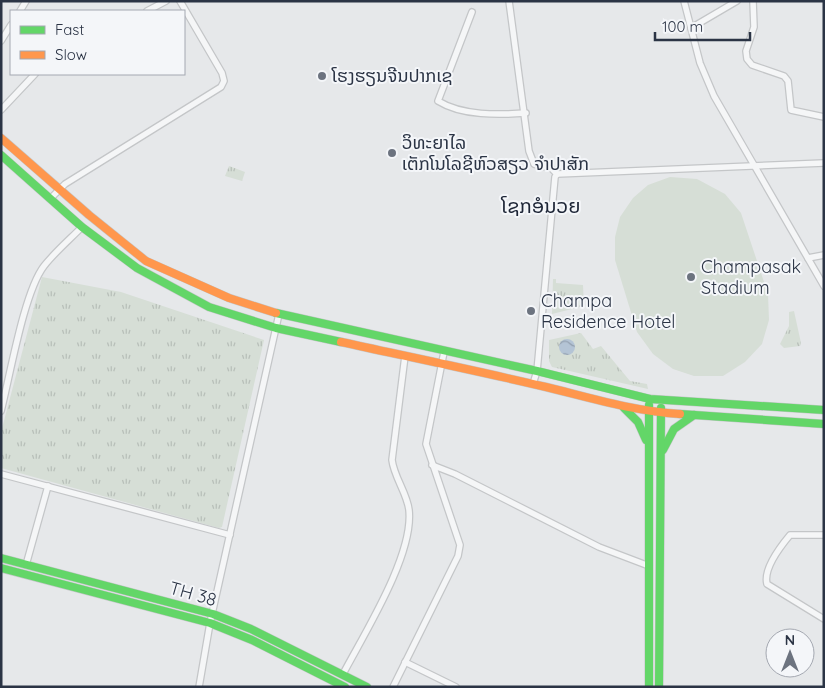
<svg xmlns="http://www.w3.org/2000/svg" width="825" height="688" font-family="Quicksand,'Noto Sans Lao',sans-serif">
<defs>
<pattern id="grass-tufts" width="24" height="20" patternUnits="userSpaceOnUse" patternTransform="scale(1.25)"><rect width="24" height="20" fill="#d6ded6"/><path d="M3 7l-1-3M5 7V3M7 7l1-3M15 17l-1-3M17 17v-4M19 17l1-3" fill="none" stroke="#b8bfb9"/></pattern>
<pattern id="water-waves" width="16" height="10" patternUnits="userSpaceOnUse" patternTransform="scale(1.25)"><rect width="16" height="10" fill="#b4c4d5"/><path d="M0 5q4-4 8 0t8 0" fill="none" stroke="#93a0af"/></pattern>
</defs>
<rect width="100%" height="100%" fill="#e6e8ea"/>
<g fill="url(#grass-tufts)" fill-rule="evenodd">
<polygon points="229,166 245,172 242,181 225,176"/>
<polygon points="42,277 121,292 264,340 222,527 219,528 1,468 1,432"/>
<polygon points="553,279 556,279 556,283 583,285 584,306 552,314"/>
<polygon points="794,311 801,343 800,346 784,348 780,344 789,326 789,312"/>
<path d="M581 333 593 349 601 346 630 381 647 384 648 389 552 367 549 361V340ZM566 339 573 342 574 351 563 354 560 349Z"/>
</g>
<polygon fill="#d6ded6" points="670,177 697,179 725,194 741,213 768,294 769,320 762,344 745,362 723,376 694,376 673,369 653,354 637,332 615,260 615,237 620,217 633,198 648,185"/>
<circle fill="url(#water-waves)" cx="567" cy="347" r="8"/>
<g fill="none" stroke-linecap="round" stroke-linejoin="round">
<g stroke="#c4c6c8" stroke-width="8">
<g id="street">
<polyline points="509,1 529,151 534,164 551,168 557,174"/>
<polyline points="684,1 700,63 714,96 824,286"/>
<polyline points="753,1 754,27 746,51 747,59 752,65 784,76 788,81 791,110 824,117"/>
<polyline points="20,11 26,1"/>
<polyline points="147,11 166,1"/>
<path d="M472 12 438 101C462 116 499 115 526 113"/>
<polyline points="691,28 737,1"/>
<polyline points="1,41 11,25"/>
<polyline points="1,110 35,74"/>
<polyline points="557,174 824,163"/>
<polyline points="50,199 65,184 221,87 224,81 222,73 180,1"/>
<polyline points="808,258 824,255"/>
<polyline points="533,384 537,371 555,177 557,174"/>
<path d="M1 411C10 376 24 292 44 266 55 252 69 240 82 227"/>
<polyline points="432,465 455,474 599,547 649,566"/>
<polyline points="1,474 230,535"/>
<path d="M824 535H790C780 547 763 569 767 584L824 619"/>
<polyline points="26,565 48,486"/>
<polyline points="405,662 456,687"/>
<path d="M343 674C364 634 414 555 409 510 407 493 394 477 392 460L405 356"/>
<polyline points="199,687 210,623 279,314"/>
<polyline points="393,687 458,556 460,545 426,444 444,352"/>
</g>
</g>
<g stroke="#c4c6c8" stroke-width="9">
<g id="fast">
<polyline points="1,155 82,227 137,268 209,307 276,328 341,342"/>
<polyline points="276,313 537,371 650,399 824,410"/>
<polyline points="649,405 649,687"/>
<polyline points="624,408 638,422 646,440"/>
<polyline points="680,414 824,424"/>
<polyline points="663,450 674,429 694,415"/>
<polyline points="1,558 213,614 251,629 367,687"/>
<polyline points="1,568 210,623 252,640 345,687"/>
<polyline points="659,687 661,408"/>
</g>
</g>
<g stroke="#c4c6c8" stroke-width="9">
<g id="slow">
<polyline points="1,138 89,215 146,261 229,298 276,313"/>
<path d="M341 342C410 357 478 371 546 387 591 398 633 411 680 414"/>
</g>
</g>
<use href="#street" stroke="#f5f6f7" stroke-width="5.5"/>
<use href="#fast" stroke="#63d668" stroke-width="8"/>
<use href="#slow" stroke="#ff974d" stroke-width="8"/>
</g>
<g fill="#6c737f" stroke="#f4f6f9" stroke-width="2">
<circle cx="322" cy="76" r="5"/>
<circle cx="392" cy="153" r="5"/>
<circle cx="691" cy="277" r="5"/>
<circle cx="531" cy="311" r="5"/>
</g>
<g text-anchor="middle" stroke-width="4" stroke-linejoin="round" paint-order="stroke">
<g font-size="18" fill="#2b3445" stroke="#f4f6f9" text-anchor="start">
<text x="332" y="82">ໂຮງຮຽນຈີນປາກເຊ</text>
<text x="402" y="149">ວິທະຍາໄລ<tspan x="402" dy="21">ເຕັກໂນໂລຊີຫົວສຽວ ຈຳປາສັກ</tspan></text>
<text x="701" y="273">Champasak<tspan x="701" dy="21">Stadium</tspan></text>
<text x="541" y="307">Champa<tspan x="541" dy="21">Residence Hotel</tspan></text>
</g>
<g font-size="18" fill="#2b3445" stroke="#f4f6f9">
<text transform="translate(193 594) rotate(16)" y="6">TH 38</text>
</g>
<g font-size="20" fill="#1d2536" stroke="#f4f6f9">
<text x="541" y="213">ໂຊກອໍນວຍ</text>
</g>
</g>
<rect width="825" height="688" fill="none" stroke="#2b3445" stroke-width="5"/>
<rect x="10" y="10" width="175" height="65" fill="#f4f6f9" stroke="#a4a8b1"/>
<rect x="20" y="26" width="25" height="8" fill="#63d668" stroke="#a4a8b1"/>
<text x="55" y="35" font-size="15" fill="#2b3445">Fast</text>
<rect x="20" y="51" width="25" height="8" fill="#ff974d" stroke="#a4a8b1"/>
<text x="55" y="60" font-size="15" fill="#2b3445">Slow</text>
<g transform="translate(790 653)"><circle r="24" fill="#f4f6f9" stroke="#a4a8b1"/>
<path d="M0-4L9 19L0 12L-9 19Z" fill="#6c737f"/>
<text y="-8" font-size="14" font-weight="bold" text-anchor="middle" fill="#2b3445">N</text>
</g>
<path d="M655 32v8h95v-8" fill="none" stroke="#2b3445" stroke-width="2.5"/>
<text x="662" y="32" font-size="15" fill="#2b3445" stroke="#f4f6f9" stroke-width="4" paint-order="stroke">100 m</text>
</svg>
